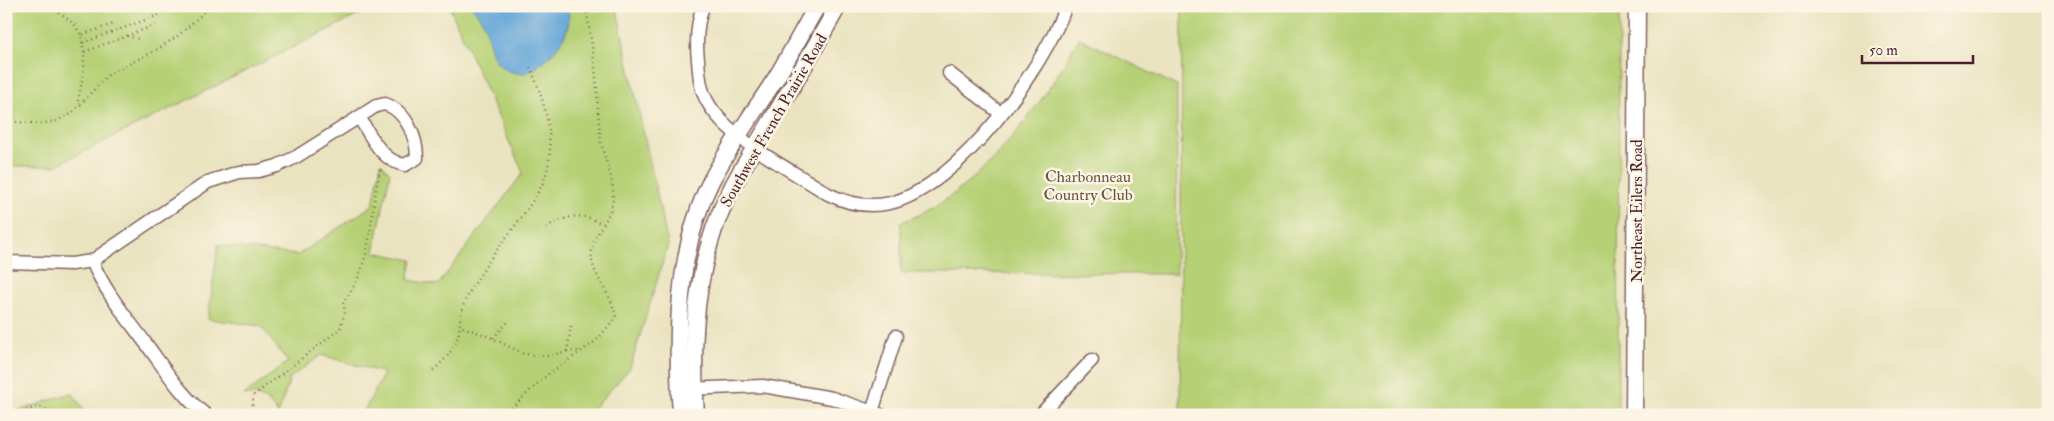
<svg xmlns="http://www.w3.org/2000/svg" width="2054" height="421" font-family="'IM FELL Double Pica',serif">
<rect width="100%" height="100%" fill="#fcf5e5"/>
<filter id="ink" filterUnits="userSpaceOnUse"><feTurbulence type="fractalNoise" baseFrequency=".02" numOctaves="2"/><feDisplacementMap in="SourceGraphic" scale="10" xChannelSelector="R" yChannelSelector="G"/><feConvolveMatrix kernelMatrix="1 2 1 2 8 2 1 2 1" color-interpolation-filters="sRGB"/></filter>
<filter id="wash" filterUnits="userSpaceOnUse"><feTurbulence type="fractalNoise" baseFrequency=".0096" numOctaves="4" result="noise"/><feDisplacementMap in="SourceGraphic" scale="20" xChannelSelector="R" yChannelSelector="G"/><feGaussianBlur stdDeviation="1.12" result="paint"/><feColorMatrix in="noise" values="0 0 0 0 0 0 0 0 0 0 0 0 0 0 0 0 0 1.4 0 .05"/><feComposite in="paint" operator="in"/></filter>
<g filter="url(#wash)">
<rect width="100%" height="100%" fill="#eae3c0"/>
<g fill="#b5d075" stroke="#807850">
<polygon points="7,6 376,6 55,166 6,166"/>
<path d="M449 6H616L668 245 630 368 588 415H362L384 373 321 355 290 378 278 415C271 401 259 393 244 395L288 362 261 326 208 319 218 245 298 255 373 205 381 163 390 173 374 252 412 260 408 280 438 285 523 173Z"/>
<polygon points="1182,6 1619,6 1618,415 1180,415"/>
<path d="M1079 38 1177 86 1176 274 901 273V222C976 198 1043 105 1079 38Z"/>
<polygon points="72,393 88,415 7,415 71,393"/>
</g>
<path fill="#63a6d8" stroke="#566282" d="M471 6H565C581 28 545 68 524 73 516 74 504 71 499 65 489 54 490 34 483 22 480 16 475 11 471 6Z"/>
</g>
<g filter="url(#ink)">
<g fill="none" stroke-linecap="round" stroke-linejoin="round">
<g stroke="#82645f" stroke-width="15">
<g id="minor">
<path d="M703 6C697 23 696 42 698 60 699 73 700 89 707 101 727 139 792 170 828 194 848 204 868 208 890 203 958 187 1043 69 1066 6"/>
<polyline points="949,73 1000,113"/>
<path d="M385 104C406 111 417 137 417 158L405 165C381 161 371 136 359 117L376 106Z"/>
<path d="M92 261C105 292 127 318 147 345 164 368 182 397 206 415"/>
<polyline points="6,262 72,264 92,261 208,182 239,172 259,171 277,166 296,157 359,117"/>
<polyline points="685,389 763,386 832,398 881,415"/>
<polyline points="871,415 896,336"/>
<polyline points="1040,415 1092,360"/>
</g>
</g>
<g stroke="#82645f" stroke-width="19">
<g id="tertiary">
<path d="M681 415C676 339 676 251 711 181 730 145 754 112 776 78 790 55 803 30 817 6"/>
<path d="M696 415C692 356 693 299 710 242 724 192 753 152 779 108 800 74 819 40 838 6"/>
<polyline points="1634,415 1637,6"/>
</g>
</g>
<g stroke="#82645f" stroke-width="2.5" stroke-dasharray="1 4" stroke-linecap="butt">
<polyline points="51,6 74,24 81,35"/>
<polyline points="127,36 138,39"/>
<polyline points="82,43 81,35 113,24"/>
<polyline points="84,52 82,43 159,15"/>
<path d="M530 67C546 103 560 152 540 189 522 220 497 246 479 277 468 294 460 306 460 326L490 337 524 354 549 356 567 351"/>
<polyline points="81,105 78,101 84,70 84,52 158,24"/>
<polyline points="6,121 39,124 56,121 71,114 108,75 158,49 179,35 211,6"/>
<path d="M546 227C565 217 583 210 602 225"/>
<polyline points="571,326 567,351 578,351"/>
<polyline points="493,338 508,322"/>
<path d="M433 370C447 359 458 345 460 326"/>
<path d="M17 415C31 408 42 402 53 415"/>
<path d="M250 415 254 395 340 329 345 312 343 302C375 264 368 213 381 168"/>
<path d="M504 415 547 375 596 341 616 317C612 296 598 282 593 265 585 238 612 222 613 198 614 178 605 161 601 142 598 121 598 99 596 78 594 54 589 30 586 6"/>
</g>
<use href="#minor" stroke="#fff" stroke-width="12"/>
<use href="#tertiary" stroke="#fff" stroke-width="16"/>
</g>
</g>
<g text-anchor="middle" stroke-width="5" stroke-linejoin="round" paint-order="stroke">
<g font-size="16" fill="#4a1f2b" stroke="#fcf5e5">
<text transform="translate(773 120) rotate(-60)" y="6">Southwest French Prairie Road</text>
<text transform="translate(1636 211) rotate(-90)" y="6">Northeast Eilers Road</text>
</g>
<g font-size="16" fill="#6a5441" stroke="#fcf5e5">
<text x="1088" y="182">Charbonneau<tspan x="1088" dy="18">Country Club</tspan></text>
</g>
</g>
<rect width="2054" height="421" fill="none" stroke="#fcf5e5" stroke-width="25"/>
<path d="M1862 55v8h111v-8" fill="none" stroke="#4a1f2b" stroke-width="2.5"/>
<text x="1869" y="55" font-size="15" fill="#4a1f2b" stroke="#fcf5e5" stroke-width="4" paint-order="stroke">50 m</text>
</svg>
